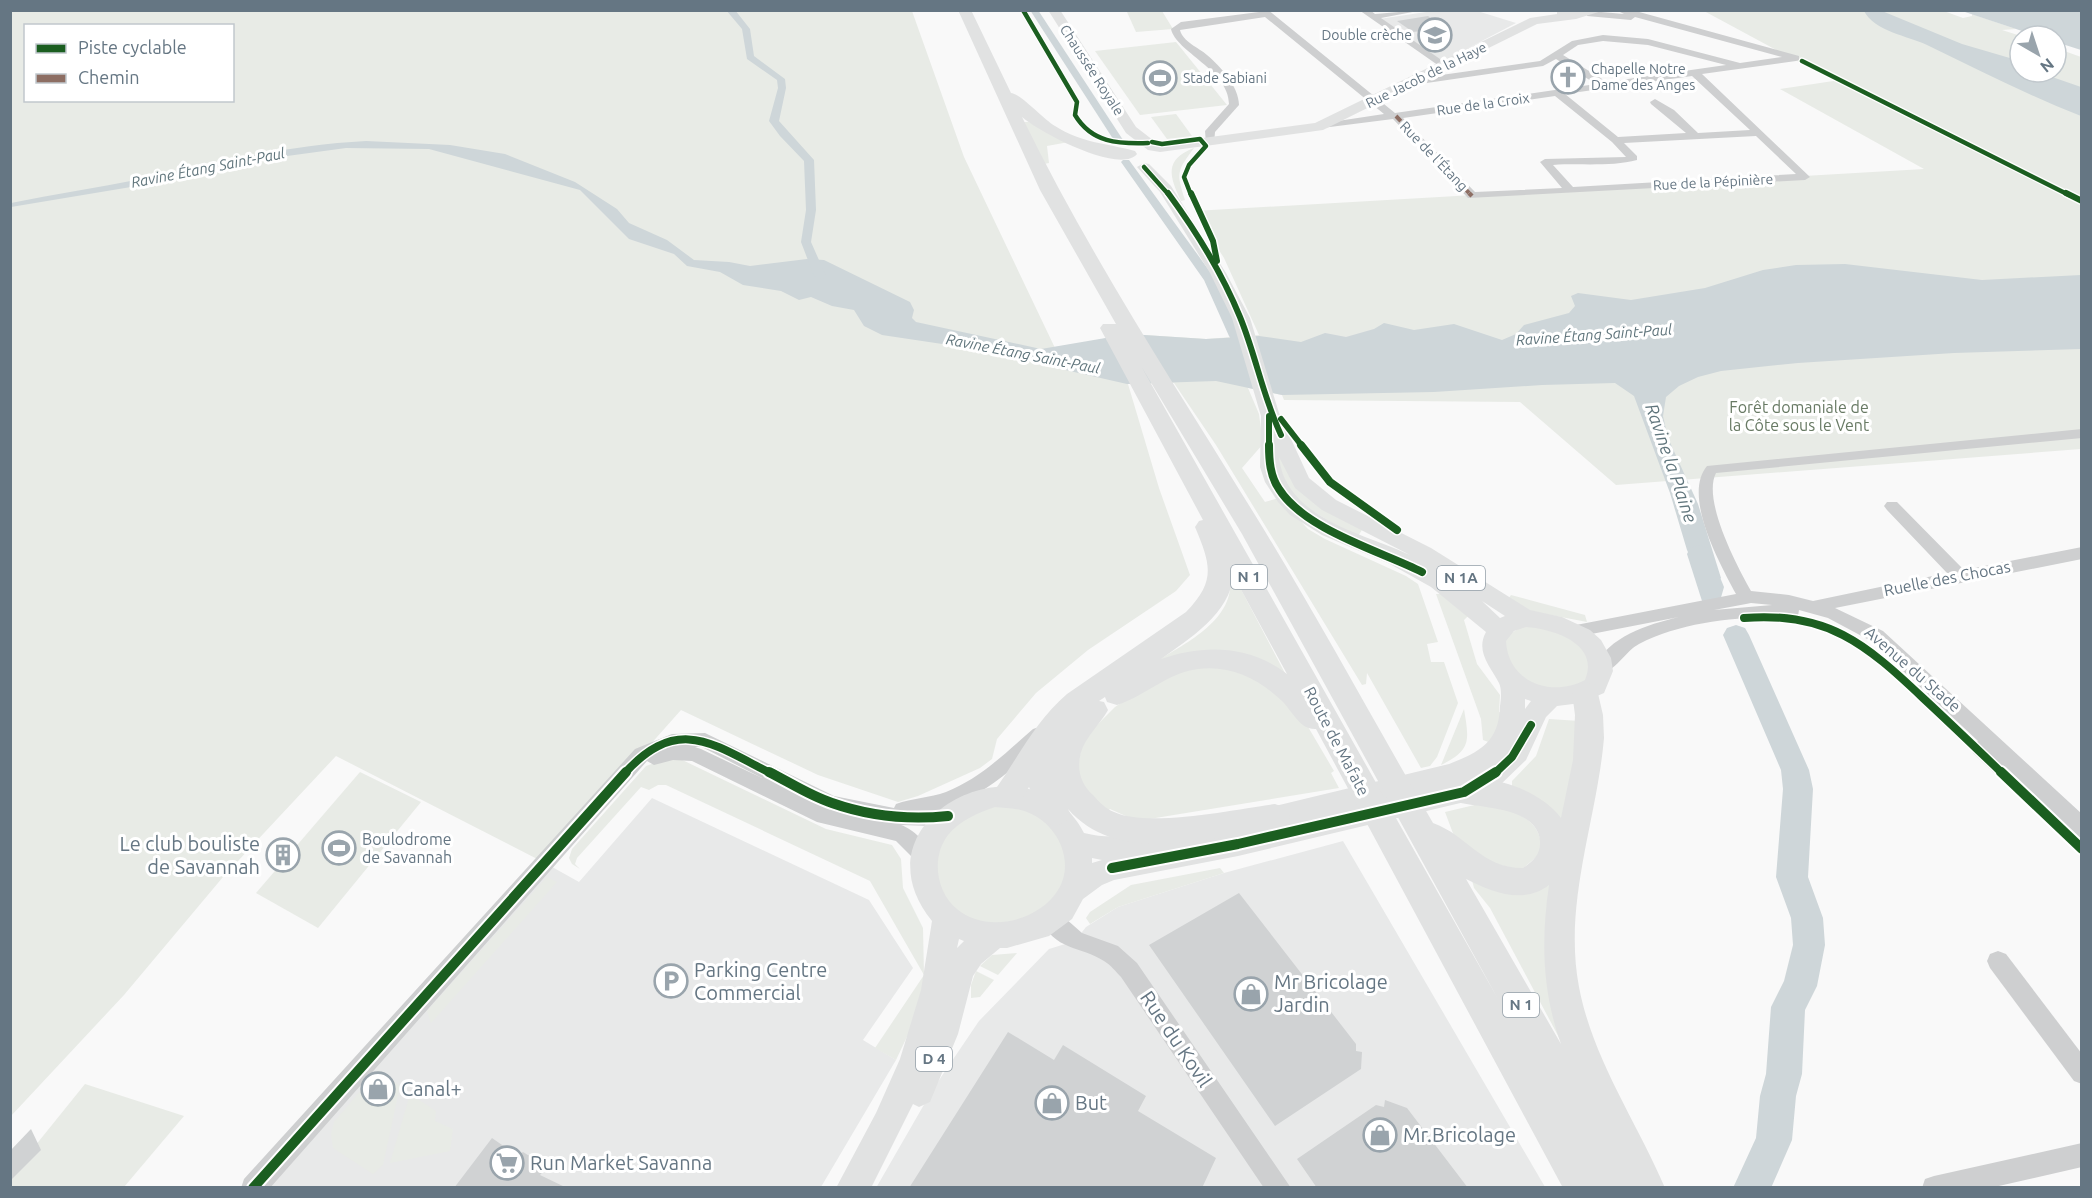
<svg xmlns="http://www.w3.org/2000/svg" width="2092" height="1198" font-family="Ubuntu,sans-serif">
<rect width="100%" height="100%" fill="#f9f9f9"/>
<g fill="#e8e9e9">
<polygon points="1474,10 1516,23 1442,62 1379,19 1433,11"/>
<polygon points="652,798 869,900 913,968 863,1040 896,1060 821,1187 265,1188 545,863 579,882"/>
<polygon points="1343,841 1545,1187 876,1188 933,1089 979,1021 1049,949 1075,941 1086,927 1118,907 1224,873"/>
</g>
<g fill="#e8ebe6" fill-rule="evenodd">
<path d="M1941 10 1963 18 1972 16V14L2016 29 2002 30 2021 36 2020 72H2056V48L2081 57V449L1616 485 1520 402 1284 400 1282 395 1248 388 1259 414 1263 444 1242 468 1265 502 1279 498 1308 529 1325 539 1406 576 1418 584 1438 642 1427 644 1431 662H1444L1458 703 1437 757 1430 766 1421 768 1367 673 1366 684 1362 685 1216 445 1174 383 1128 384 1159 488 1190 575 1176 591 1088 650 1036 693 997 739 992 759 980 768 918 796 898 802 818 775 681 710 545 863 336 756 223 877 124 995 11 1116V11H912L964 157 1055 348 1129 334 1206 339 1259 335 1224 258 1194 211 1924 169 1780 89 1840 80 1795 60 1704 11ZM26 26H232V100H26Z"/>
<polygon points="1162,11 1173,29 1136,32 1127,12"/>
<polygon points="1176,42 1227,105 1140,115 1095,51"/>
<polygon points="1176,114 1192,136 1167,139 1151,117"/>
<polygon points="1024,122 1029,122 1069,142 1047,146 1049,163 1044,164"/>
<path d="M1194 148C1177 171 1176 172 1185 200L1181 201C1170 177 1163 160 1194 148Z"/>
<polygon points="1275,456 1284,457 1363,528 1357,538 1293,499"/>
<path d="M1235 578 1287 677 1260 663 1150 665C1180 646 1234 622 1230 580Z"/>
<polygon points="1436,594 1442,594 1471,613 1464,620 1477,664 1500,695 1499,712 1506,714 1491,743 1483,740 1481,719"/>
<polygon points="1511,595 1585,615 1587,622 1530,611 1506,602"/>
<polygon points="1525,625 1553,627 1588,650 1590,681 1551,692 1520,679 1503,657 1506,636"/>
<polygon points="1214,666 1245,672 1294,703 1334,771 1331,773 1339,788 1137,821 1110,809 1104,813 1075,782 1083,739 1115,707 1153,681 1181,669"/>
<path d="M1464 709C1469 740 1472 750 1441 765Z"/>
<polygon points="1549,719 1580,721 1567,839 1512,791 1512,781 1536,756"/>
<polygon points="674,756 826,829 892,845 901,859 903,888 923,928 924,975 927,979 914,1022 896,1060 875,1048 924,975 870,881 666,785 658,785 649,790 641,787 577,858 575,864 580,869 572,864 569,858 572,849 646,766"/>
<polygon points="360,772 421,802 318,928 256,893"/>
<path d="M1483 803C1511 810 1544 817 1541 853L1521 870 1488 862 1454 836 1445 812Z"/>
<polygon points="996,804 1018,805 1055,824 1072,860 1060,899 1022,926 974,924 939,897 932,856 955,821"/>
<polygon points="1220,868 1224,873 1118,907 1090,924 1086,918 1090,912 1131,885"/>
<polygon points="1470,872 1550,881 1563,1045 1490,908 1474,888"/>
<polygon points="547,877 557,882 431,1023 427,1011"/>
<polygon points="1017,953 998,975 980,966 992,955"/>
<polygon points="976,971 994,980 980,997 971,998 971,985"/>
<polygon points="378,1070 400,1086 383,1165 373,1174 333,1148 331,1134 334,1122"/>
<polygon points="85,1084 184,1116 124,1187 11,1187 10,1177"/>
<polygon points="410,1094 436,1111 435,1121 453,1129 450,1151 390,1163"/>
</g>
<g fill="#ced6d9">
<path d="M1864 11H1882L1962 44 2020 61V72H2046L2055 78 2081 87V116C2028 95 1978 70 1927 45 1908 36 1874 31 1864 11Z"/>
<polygon points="1962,11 2081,11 2081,50 2056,42 2056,36 2037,36"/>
<path d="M366 141 450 145 505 154 575 182 617 209 629 223 667 240 694 260 729 262 750 266 807 259 824 260 910 302 914 310 912 318 916 322 1041 349 1129 334 1206 339 1259 336 1301 342 1325 333 1346 337 1374 329 1384 323 1414 330 1454 324 1502 340 1516 334 1524 325 1569 313 1575 306 1571 296 1578 293 1631 300 1705 288 1763 270 1796 265 1845 264 1982 280 2081 275V349L1954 353 1798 363 1721 371 1698 377 1679 386 1666 397 1663 416 1668 438 1698 504 1721 578 1711 587 1700 577 1687 550 1670 493 1634 396 1615 383 1542 385 1434 392 1282 395 1216 381 1127 384 969 348 882 335 864 326 854 310 832 306 811 297 799 300 781 291 743 285 720 272 687 266 674 254 629 239 580 190 429 149 346 148 220 165 149 184 11 207V203C54 194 97 188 141 179 216 163 288 145 366 141Z"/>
</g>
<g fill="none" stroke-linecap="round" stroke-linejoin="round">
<g fill="#ced6d9" fill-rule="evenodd">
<polygon points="726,10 735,10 750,29 754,56 785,79 786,88 779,121 814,160 816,210 811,242 826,276 824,278 820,279 814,276 801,242 806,210 804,161 780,136 769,121 778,88 777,80 747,59 742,29"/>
<polygon points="1030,10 1038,10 1123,140 1121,142 1115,142"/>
<polygon points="1123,160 1129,160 1216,280 1241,336 1239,339 1231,339 1229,336 1204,280 1121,162"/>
</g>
<g fill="#ced6d9" fill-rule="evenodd">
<polygon points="1699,545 1708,548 1724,587 1720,601 1711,603 1702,601 1687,554 1690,548"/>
<polygon points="1736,625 1745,628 1749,635 1809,770 1813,789 1808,877 1823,918 1825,945 1817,986 1805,1010 1802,1074 1796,1096 1792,1140 1771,1188 1733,1188 1756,1138 1760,1096 1766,1074 1771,1007 1784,981 1793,945 1791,918 1776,877 1783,789 1781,770 1723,635 1727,628"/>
</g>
</g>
<g fill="#d0d2d3">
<polygon points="1428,16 1444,28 1413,32 1397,21"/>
<polygon points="1239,893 1356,1044 1356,1051 1362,1052 1361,1069 1275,1126 1149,945"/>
<polygon points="1008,1032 1054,1060 1063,1045 1146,1096 1138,1111 1216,1158 1202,1188 909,1188"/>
<polygon points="381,1074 394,1084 375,1104 363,1095"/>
<polygon points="1385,1100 1407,1108 1468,1188 1317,1188 1297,1159 1376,1105 1384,1107"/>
<polygon points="31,1129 41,1150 10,1181 10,1151"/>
<polygon points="492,1138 518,1156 523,1152 547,1167 540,1175 567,1188 454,1188"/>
</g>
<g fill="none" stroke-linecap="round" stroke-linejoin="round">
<g fill="#cecfd0" fill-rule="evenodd">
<path d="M1258 10H1268L1395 113 1596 84 1556 59 1543 66 1413 85 1408 82 1413 79 1540 61 1572 41 1603 35 1648 39 1740 63 1782 57 1635 17 1631 20 1587 16V12L1590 11 1624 14 1616 10H1632L1799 56V60L1796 61 1702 74 1810 177 1805 180 1468 198 1393 119 1314 129 1313 127 1318 124 1384 114 1265 17 1180 30C1183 42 1198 47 1207 55 1221 67 1239 87 1239 105L1215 132 1214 144H1206L1205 131 1229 104C1229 70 1176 52 1171 29L1181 22 1259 12ZM1603 41 1648 45 1726 65 1607 82 1563 55 1578 45ZM1692 76 1750 130 1698 133 1674 110 1655 99 1650 102 1651 104 1686 133 1618 137 1565 94ZM1555 96 1612 142 1626 157 1545 159 1540 162 1562 188 1475 192 1403 118ZM1756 136 1796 174 1573 187 1553 165C1580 163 1612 167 1637 160V156L1624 143Z"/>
<polygon points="1359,10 1370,10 1375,14 1423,10 1381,18 1450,66 1442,68"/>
<path d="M2082 429V438L1716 473C1702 500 1737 566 1751 591L1789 595 1813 601 1947 573 1887 510 1884 506 1887 502H1897L1964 570 2082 547V559L1835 608 1883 631 2082 814V852L2075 850 1973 753 1971 748 1978 741 1871 641 1828 618 1799 610 1798 616 1792 618C1742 616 1684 621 1639 644 1625 651 1611 678 1596 673L1593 668C1610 636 1646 625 1679 617L1576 637 1570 635 1568 631 1570 627 1576 625 1736 594C1720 564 1682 496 1707 466ZM1751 603 1772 605 1714 610 1746 604Z"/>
<path d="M1039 727 1045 729 1048 734 1045 739C1012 769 990 792 946 808L955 810 958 816 955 822 933 826 901 825C913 829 927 843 933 855L930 861 923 864 916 861 896 841 817 822 692 761 673 760 654 765 647 761 270 1188H241L244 1179 635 749 672 734 705 733 834 796 894 808 896 804C912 798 930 798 946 792 981 778 1005 753 1033 729ZM695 747H702L762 778 701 749Z"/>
<path d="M1050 908 1057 911 1082 933 1118 946 1137 963 1291 1188H1264L1121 977C1116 972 1111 965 1104 961 1081 946 1054 951 1040 918L1043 911Z"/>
<polygon points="1998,951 2006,954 2082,1054 2082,1084 2074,1081 1990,968 1987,961 1990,954"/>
<polygon points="2082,1143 2082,1167 1990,1188 1922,1188 1925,1179 1934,1176"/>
</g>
<g fill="#e1e2e2" fill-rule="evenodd">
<polygon points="1048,10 1060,10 1136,127 1158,144 1315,123 1530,18 1557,14 1557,10 1605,10 1576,19 1537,24 1323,130 1160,152 1148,150 1126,133"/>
<path d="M1144 163 1149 164 1171 186 1226 273 1250 318 1279 413 1309 478 1336 500 1431 548 1530 610 1562 617 1590 630 1601 640 1611 658 1613 671 1604 693 1581 703 1557 706 1546 717 1526 760 1498 787 1473 800 1238 856 1114 880 1102 885 1083 899 1072 919 1049 936 1007 948H1000L981 964 973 976 958 1034 930 1102 919 1107 913 1104 871 1188H836L876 1113 900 1059 921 990 932 921C848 817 1031 729 1084 833 1103 838 1122 837 1141 834 1158 831 1176 823 1192 829L1196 837 1195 840 1250 829 1246 821 1250 813 1259 810 1449 764C1480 752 1499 742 1500 706 1501 700 1502 689 1499 683 1491 667 1475 652 1486 632L1431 587 1390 564 1322 535 1290 515 1278 502 1265 482 1260 467 1261 416 1232 318 1210 273 1160 192 1137 167ZM1279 457 1295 488 1322 510 1410 555C1363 533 1286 519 1279 457ZM1482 601 1505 616 1500 618ZM1526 627C1554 629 1600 644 1585 680 1551 698 1508 682 1506 641L1514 631ZM1525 699 1531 701 1525 709ZM995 807C1005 808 1017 808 1027 812 1057 823 1076 861 1058 890 1039 921 987 934 957 909 936 892 931 857 948 835 960 820 978 813 995 807ZM1092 858 1102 860 1092 863ZM959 939 964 941 957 948Z"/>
</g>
<path fill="#e1e2e2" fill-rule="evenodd" d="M958 10H971L1011 93C1021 94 1043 119 1055 126 1082 143 1105 143 1135 151L1137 154C1120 175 1039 132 1022 117 1092 260 1180 393 1263 528 1322 625 1376 725 1433 823 1467 835 1481 868 1523 868 1533 861 1541 854 1540 841 1537 805 1477 809 1454 801L1449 792 1454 783C1488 771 1540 790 1561 818L1573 760 1575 715 1572 693 1576 685 1586 682 1596 685 1603 715 1604 738C1597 820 1563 903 1579 987 1593 1060 1636 1120 1665 1188H1563L1316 729C1300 730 1293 712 1282 701 1259 679 1231 665 1198 669 1167 673 1145 696 1117 705L1107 702 1105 697 1099 701 1104 702 1108 710C1099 726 1083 739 1080 757 1077 772 1082 785 1093 795 1099 802 1106 809 1114 812 1148 828 1237 809 1275 804L1286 808 1290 817 1286 826C1267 833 1247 834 1227 837 1173 845 1108 855 1068 809L1070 813 1066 822 1055 826 1044 822 1029 787C1020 802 1015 811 997 805L992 796 997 787C1020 754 1036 721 1067 694L1186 612C1216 581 1211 565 1195 527L1199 521 1203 520 1100 328 1103 324H1116L1040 190ZM1141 366 1242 534 1498 999ZM1233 575 1287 674C1250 645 1204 644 1161 659 1189 639 1231 613 1233 575ZM1466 879C1492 892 1523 905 1549 885 1541 940 1542 991 1561 1044Z"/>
<polyline stroke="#8d6e63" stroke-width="4" stroke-dasharray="7 4" stroke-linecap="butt" points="1396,116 1471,195"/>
<polyline stroke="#8d6e63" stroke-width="4.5" stroke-dasharray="9 4.5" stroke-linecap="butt" points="1469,193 1472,196"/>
<g stroke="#fff" stroke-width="7">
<g id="cycleway-far3">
<path d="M1023 10 1077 102 1075 115C1092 143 1118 144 1148 143"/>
<polyline points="1802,61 2069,195"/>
<polyline points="1152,142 1162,144 1200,139 1206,146 1189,165 1184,177 1191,195"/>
<polyline points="1144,167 1169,195"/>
</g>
</g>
<g stroke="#fff" stroke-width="9">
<g id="cycleway-far2">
<path d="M1168 193C1196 231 1222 273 1240 317 1256 356 1263 397 1281 435"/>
<polyline points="1191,193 1213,241 1217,261"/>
<polyline points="2066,193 2082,201"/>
<polyline points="1281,419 1302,446"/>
<polyline points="1269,446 1269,416"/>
</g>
</g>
<g stroke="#fff" stroke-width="11">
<g id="cycleway-far1">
<path d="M1269 445C1269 460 1270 476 1279 489 1305 530 1380 551 1422 572"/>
<polyline points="1301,445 1330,482 1397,530"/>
<path d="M1744 618C1827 611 1866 644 1923 698 1950 723 1976 748 2003 774"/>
<path d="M624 774C678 714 713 744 772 774"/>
<polyline points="1494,774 1512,757 1531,725"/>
</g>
</g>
<g stroke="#fff" stroke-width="14">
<g id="cycleway">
<path d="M769 772C789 782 810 796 832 803 869 816 909 820 948 816"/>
<polyline points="2001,772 2082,849"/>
<polyline points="1112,868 1238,844 1464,792 1496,772"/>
<polyline points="253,1188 626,772"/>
</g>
</g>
<use href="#cycleway-far3" stroke="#1b5e20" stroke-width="4.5"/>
<use href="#cycleway-far2" stroke="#1b5e20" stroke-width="6"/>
<use href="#cycleway-far1" stroke="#1b5e20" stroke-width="8"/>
<use href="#cycleway" stroke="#1b5e20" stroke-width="10"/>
</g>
<defs>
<g id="school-ring" transform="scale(1.725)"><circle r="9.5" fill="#fff" stroke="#99a4ac" stroke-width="1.5"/><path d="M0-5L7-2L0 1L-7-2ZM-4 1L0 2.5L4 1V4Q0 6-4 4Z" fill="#99a4ac"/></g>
<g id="church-ring" transform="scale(1.725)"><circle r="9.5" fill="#fff" stroke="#99a4ac" stroke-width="1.5"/><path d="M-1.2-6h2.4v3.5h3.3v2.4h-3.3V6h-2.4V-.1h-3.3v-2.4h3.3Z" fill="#99a4ac"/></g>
<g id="stadium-ring" transform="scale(1.725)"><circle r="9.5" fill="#fff" stroke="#99a4ac" stroke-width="1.5"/><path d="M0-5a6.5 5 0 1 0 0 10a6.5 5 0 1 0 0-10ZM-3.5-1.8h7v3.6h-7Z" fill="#99a4ac"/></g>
<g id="building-ring" transform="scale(1.725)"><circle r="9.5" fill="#fff" stroke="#99a4ac" stroke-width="1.5"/><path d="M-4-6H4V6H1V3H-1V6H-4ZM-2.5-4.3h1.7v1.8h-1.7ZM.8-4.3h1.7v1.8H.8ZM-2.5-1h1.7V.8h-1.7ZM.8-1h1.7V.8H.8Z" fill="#99a4ac"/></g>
<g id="parking-ring" transform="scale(1.725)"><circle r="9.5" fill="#fff" stroke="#99a4ac" stroke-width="1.5"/><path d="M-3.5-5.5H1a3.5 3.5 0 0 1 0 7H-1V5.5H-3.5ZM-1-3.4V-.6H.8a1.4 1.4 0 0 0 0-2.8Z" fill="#99a4ac"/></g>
<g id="shop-ring" transform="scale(1.725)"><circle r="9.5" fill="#fff" stroke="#99a4ac" stroke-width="1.5"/><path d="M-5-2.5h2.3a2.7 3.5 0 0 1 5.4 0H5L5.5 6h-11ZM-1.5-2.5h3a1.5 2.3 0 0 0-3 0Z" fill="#99a4ac"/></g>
<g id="supermarket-ring" transform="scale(1.725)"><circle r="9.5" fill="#fff" stroke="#99a4ac" stroke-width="1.5"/><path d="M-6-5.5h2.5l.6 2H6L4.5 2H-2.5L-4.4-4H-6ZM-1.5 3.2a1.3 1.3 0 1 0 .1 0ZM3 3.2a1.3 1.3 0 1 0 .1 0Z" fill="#99a4ac"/></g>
</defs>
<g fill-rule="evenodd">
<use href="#school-ring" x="1435" y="35"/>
<use href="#church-ring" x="1568" y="77"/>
<use href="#stadium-ring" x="1160" y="78"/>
<use href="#stadium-ring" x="339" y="848"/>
<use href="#building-ring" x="283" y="855"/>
<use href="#parking-ring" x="671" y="981"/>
<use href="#shop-ring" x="1251" y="994"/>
<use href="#shop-ring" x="378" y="1089"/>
<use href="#shop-ring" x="1052" y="1103"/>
<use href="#shop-ring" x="1380" y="1135"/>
<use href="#supermarket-ring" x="507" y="1163"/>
</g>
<g text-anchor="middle" stroke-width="6" stroke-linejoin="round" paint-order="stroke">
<g font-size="14" fill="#657683" stroke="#fff" text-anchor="start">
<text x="1412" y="40" text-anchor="end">Double crèche</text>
<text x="1591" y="74">Chapelle Notre<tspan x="1591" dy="16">Dame des Anges</tspan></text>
<text x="1183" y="83">Stade Sabiani</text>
</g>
<g font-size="14" fill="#657683" stroke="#fff">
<text transform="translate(1092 70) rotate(57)" y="5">Chaussée Royale</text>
<text transform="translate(1426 75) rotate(-26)" y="5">Rue Jacob de la Haye</text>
<text transform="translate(1483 104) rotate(-8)" y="5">Rue de la Croix</text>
<text transform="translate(1434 156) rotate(46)" y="5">Rue de l'Étang</text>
<text transform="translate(1713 182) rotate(-3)" y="5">Rue de la Pépinière</text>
</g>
<g font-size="15" font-style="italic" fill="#60757c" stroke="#fff">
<text transform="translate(208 168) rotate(-11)" y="5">Ravine Étang Saint-Paul</text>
<text transform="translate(1594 335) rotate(-4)" y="5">Ravine Étang Saint-Paul</text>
<text transform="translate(1023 354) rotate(11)" y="5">Ravine Étang Saint-Paul</text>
</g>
<g fill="#fff" stroke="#939fa8" stroke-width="1.5">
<rect x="1231" y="565" width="36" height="24" rx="4.5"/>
<rect x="1437" y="566" width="48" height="24" rx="4.5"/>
<rect x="1503" y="993" width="36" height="24" rx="4.5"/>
<rect x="916" y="1047" width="36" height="24" rx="4.5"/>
</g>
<g font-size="15" font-weight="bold" fill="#657683">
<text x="1249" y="582">N 1</text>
<text x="1461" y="583">N 1A</text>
<text x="1521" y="1010">N 1</text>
<text x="934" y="1064">D 4</text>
</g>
<g font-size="16" fill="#687a64" stroke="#fff">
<text x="1799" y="413">Forêt domaniale de<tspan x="1799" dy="18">la Côte sous le Vent</tspan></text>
</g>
<g font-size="16" fill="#657683" stroke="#fff">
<text transform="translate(1947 578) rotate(-11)" y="6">Ruelle des Chocas</text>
<text transform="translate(1913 669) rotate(41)" y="6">Avenue du Stade</text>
<text transform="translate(1337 741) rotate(62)" y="6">Route de Mafate</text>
</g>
<g font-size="16" fill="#657683" stroke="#fff" text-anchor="start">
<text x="362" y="845">Boulodrome<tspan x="362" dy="18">de Savannah</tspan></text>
</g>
<g font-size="18" font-style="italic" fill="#60757c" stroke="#fff">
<text transform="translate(1671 463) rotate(71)" y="6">Ravine la Plaine</text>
</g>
<g font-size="20" fill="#657683" stroke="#fff" text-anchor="start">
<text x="260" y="851" text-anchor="end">Le club bouliste<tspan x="260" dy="23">de Savannah</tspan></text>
<text x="694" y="977">Parking Centre<tspan x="694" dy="23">Commercial</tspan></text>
<text x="1274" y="989">Mr Bricolage<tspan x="1274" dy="23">Jardin</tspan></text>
<text x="401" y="1096">Canal+</text>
<text x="1075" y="1110">But</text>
<text x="1403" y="1142">Mr.Bricolage</text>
<text x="530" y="1170">Run Market Savanna</text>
</g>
<g font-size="20" fill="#657683" stroke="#fff">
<text transform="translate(1176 1039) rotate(56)" y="7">Rue du Kovil</text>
</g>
</g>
<rect width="2092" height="1198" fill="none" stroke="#657683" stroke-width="24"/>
<rect x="24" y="24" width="210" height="78" fill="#ffffff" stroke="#c1c8cd" stroke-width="1.5"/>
<rect x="36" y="44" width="30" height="9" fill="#1b5e20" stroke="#c1c8cd" stroke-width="1.5"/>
<text x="78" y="54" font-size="18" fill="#657683">Piste cyclable</text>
<rect x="36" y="74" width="30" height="9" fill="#8d6e63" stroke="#c1c8cd" stroke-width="1.5"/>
<text x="78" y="84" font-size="18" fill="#657683">Chemin</text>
<g transform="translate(2038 54) rotate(141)"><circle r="28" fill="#ffffff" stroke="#c1c8cd" stroke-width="1.5"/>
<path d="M0-4.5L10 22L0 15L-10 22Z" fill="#99a4ac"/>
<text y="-9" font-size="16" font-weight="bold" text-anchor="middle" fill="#657683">N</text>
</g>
</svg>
